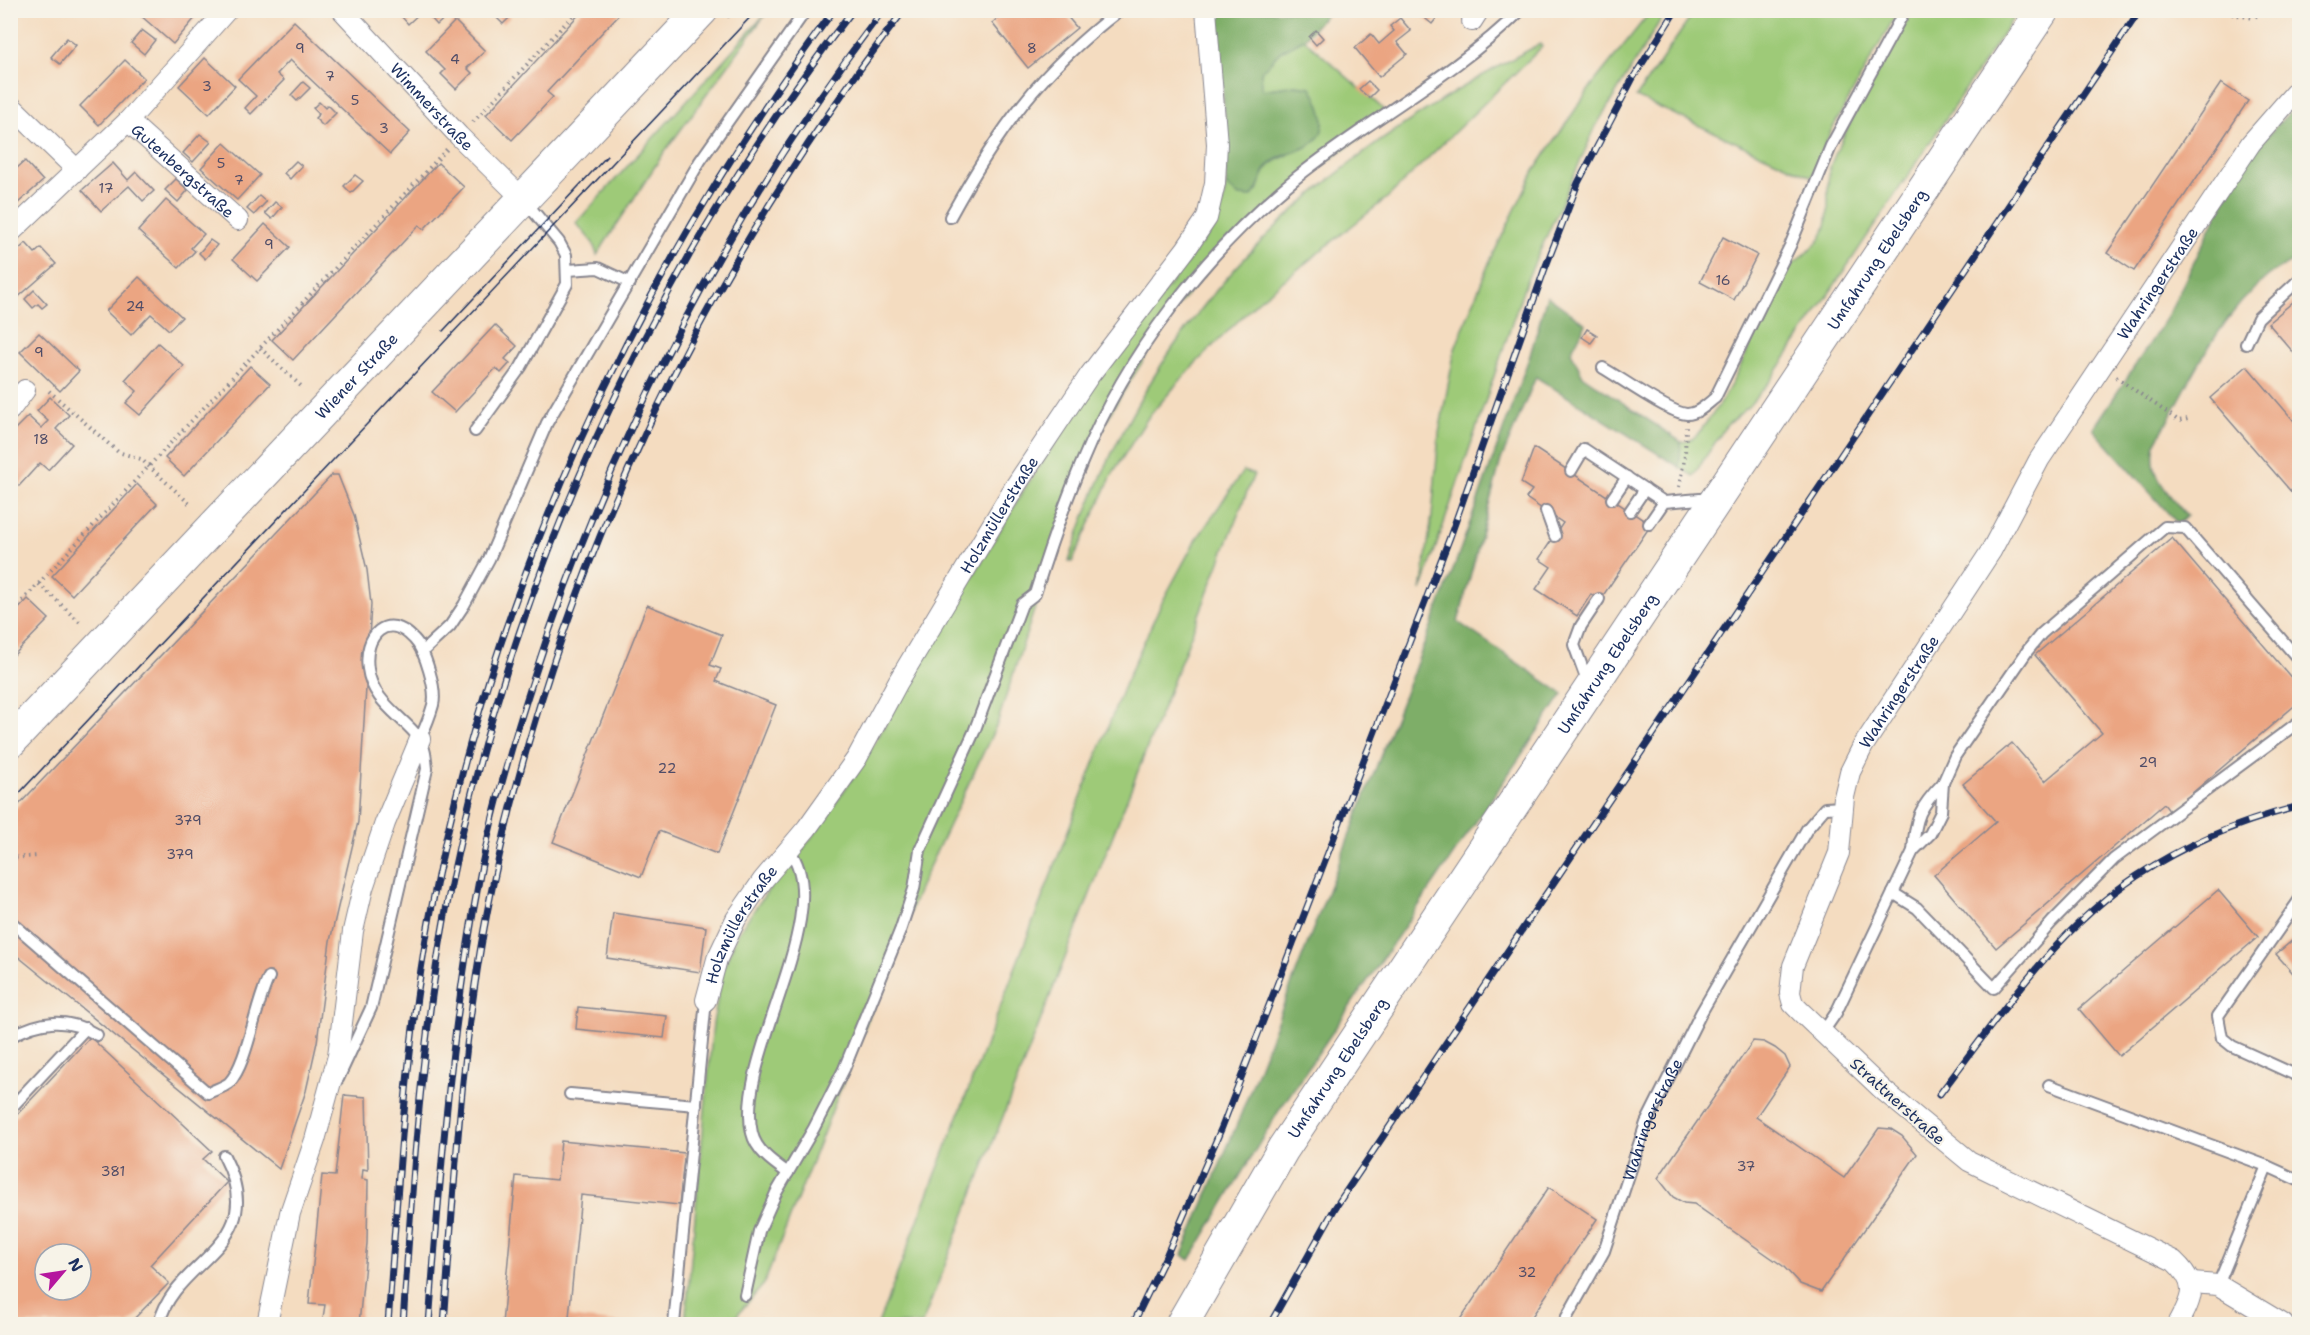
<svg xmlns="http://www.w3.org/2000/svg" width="2310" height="1335" font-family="'Shantell Sans',sans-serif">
<rect width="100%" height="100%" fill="#f7f3e8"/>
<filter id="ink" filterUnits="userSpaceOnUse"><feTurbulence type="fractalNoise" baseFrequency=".0167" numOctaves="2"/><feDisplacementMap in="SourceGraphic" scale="12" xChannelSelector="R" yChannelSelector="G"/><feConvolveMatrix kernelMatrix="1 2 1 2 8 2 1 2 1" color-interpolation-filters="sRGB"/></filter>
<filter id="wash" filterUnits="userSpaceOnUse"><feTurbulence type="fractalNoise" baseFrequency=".008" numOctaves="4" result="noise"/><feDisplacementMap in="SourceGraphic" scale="24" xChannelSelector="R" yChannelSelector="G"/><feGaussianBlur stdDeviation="1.35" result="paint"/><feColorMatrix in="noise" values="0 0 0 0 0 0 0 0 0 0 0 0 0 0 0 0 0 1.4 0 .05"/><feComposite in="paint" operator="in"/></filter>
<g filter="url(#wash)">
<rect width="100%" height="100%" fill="#f4dcc0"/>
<g fill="#9eca78" stroke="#5c7c6b" stroke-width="1.5">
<polygon points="768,11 663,154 597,255 593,243 576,223"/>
<polygon points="1651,11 1666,11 1596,126 1526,282 1421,591 1432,516 1439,433 1455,349 1489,263 1534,171 1592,85"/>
<polygon points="1695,11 1898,11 1830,133 1812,177 1636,97"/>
<path d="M1913 11H2018L1771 380 1748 407 1726 426 1693 476 1679 467 1681 442C1696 443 1705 423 1713 413 1745 370 1757 319 1784 274 1790 263 1814 251 1822 236 1834 214 1823 186 1831 164 1852 114 1885 57 1913 11Z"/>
<path d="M1304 39 1382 108 1385 120 1298 183 1231 243 1176 308 1112 410 1088 460 1053 552 997 724 921 884 764 1284 738 1314 734 1324H685L713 1023 723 969 739 931 772 885 814 835 862 764 1025 488 1097 381 1207 236 1223 203 1226 185 1239 196 1258 190C1264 169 1267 164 1288 155L1296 85 1262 90 1261 71 1281 51Z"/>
<path d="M1540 44 1542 47 1388 197 1257 302 1193 366 1149 416 1114 471 1072 562 1069 561C1150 311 1312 163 1540 44Z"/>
<polygon points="1243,471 1254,474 922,1324 878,1324 1123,688 1160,606 1193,545"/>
</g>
<g fill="#7eae68" stroke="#4c6e63" stroke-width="1.5">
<path d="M1215 11H1329L1304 39 1281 51 1261 72 1262 90 1296 85 1311 87C1323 108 1333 134 1306 147 1295 153 1281 155 1272 162 1260 171 1262 188 1251 197L1239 196 1226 185V128Z"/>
<path d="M2299 102V258C2289 264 2276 269 2267 277 2215 320 2188 387 2155 444 2148 477 2168 492 2187 516L2178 524 2093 429 2166 319 2228 193 2254 150Z"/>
<polygon points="1547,296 1586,324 1571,352 1583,376 1681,442 1679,467 1536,377 1501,460 1458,622 1563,694 1278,1112 1190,1260 1182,1255 1239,1119 1453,570 1530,355"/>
</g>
<g id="blocks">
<g fill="#eba582" fill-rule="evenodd">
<polygon points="143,10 202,10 173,44 139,14"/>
<polygon points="396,10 423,10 408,24"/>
<polygon points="424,10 450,10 451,12 437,25"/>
<polygon points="501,10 510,17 503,24 495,16"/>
<polygon points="583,10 623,10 547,92 553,97 512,140 486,115"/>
<polygon points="1007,10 1071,10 1066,15 1077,28 1028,68 992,23"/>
<polygon points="1415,10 1443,10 1432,24"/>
<polygon points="1400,18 1411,31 1397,42 1407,54 1379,77 1355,48 1371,34 1379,44 1394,31 1390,26"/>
<polygon points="294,21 410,132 390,154 290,60 277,74 284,80 251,114 245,108 256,96 238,79"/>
<polygon points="455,21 485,51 467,68 472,73 456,89 441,74 445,70 426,51"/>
<polygon points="142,30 155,40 144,54 131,43"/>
<polygon points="1316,30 1323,38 1316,45 1309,37"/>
<polygon points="67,38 76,45 60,64 51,57"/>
<polygon points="205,58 235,86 209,114 179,86"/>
<polygon points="125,60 144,78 99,125 80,106"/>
<polygon points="1368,81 1377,90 1369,98 1359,89"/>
<polygon points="303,82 310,88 297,101 291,95"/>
<polygon points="2221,83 2248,101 2134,271 2107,253"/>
<polygon points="319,102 325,108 328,105 336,113 323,126 315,118 319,114 313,108"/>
<polygon points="200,134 211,142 193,162 183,153"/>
<polygon points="224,143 260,175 237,200 201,168"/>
<polygon points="10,161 17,168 25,161 43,181 10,210"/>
<polygon points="296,161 302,166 290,179 284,173"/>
<polygon points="113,163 128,180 136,172 154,191 143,201 129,186 101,211 82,190"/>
<polygon points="438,163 464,187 424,229 419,225 293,360 272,340"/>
<polygon points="355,175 363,181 351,193 344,186"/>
<polygon points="176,179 188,190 178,202 165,190"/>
<polygon points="259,196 266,202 254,215 247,209"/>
<polygon points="166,200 204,234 191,248 195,251 179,268 138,231"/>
<polygon points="275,202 282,207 272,219 265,213"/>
<polygon points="265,224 290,247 257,281 233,259"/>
<polygon points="1723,237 1757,255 1734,300 1700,282"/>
<polygon points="210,240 217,245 205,259 199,253"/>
<polygon points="26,243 35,253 41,248 56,264 16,299 10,293 10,257"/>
<polygon points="139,277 182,317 169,330 151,314 131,335 106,311"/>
<polygon points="34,290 47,304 42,308 38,304 33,308 25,299"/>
<polygon points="2300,296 2300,360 2268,323"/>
<polygon points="495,325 517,346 505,359 510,363 501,373 496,368 455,412 432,392"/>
<polygon points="1587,329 1597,335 1591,343 1582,337"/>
<polygon points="39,333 79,371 60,391 20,352"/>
<polygon points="158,343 184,366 140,415 126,403 137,391 125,380"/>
<polygon points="250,366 270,384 184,476 165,458"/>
<polygon points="2247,366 2300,428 2300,502 2210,398"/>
<polygon points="50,397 69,415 56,429 72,444 48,470 40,463 19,486 10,478 10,434 28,416 41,428 48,421 37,411"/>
<polygon points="1534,448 1651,525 1600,600 1591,594 1577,616 1536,589 1551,567 1539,559 1563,523 1526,498 1532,490 1521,483"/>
<polygon points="332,475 338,475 354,515 367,570 371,604 358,822 330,941 317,1042 306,1091 279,1169 10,950 10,814"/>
<polygon points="137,484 157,504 72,595 52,576"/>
<polygon points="2172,538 2300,688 2300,701 2170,812 2164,804 1996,948 1934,875 1996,822 1963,784 2012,743 2045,781 2102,733 2035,655"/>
<polygon points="28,599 49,619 10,659 10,618"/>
<polygon points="647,605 722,635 710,665 721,669 716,681 776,705 717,854 659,831 641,877 553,842"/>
<polygon points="2218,890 2258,937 2119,1056 2079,1009"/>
<polygon points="613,913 706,927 700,972 607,958"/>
<polygon points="2300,934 2300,981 2276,954"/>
<polygon points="578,1007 667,1016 664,1038 576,1029"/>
<path d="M90 1037 212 1151 203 1159 227 1182 150 1265 169 1283 129 1324H10V1122ZM45 1254H81V1290H45Z"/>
<polygon points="1753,1041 1764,1042 1775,1048 1785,1056 1790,1067 1756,1117 1844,1178 1879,1128 1891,1129 1902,1136 1917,1154 1821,1292 1800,1284 1783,1266 1694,1204 1684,1203 1673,1197 1658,1178"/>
<polygon points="344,1095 366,1097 368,1170 363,1169 362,1179 368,1180 367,1243 359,1324 322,1324 325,1305 309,1304 322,1175 335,1176"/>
<polygon points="561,1141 685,1153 679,1205 581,1195 569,1317 629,1324 502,1324 516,1176 557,1180"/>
<polygon points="1549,1187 1597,1219 1527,1324 1457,1324"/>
</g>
</g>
</g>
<g filter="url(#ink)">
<use href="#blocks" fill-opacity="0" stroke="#88868f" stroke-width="1.5"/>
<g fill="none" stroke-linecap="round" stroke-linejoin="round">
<g stroke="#88868f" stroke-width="14">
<g id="service">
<path d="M950 217C998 130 1040 71 1120 10"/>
<polyline points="568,270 598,268 630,283"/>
<polyline points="2246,344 2258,318 2300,279"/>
<path d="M1603 368C1619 377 1671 414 1687 414 1698 414 1707 404 1715 398L1790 246 1831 146 1905 10"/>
<polyline points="475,431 521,367 567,284 566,255 559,242 524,200"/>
<polyline points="1571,471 1584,449 1664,502"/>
<polyline points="1612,499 1627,477"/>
<polyline points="1546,511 1555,536"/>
<polyline points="1630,511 1645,489"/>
<polyline points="1649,524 1664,502 1712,498"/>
<polyline points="422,652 450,626 464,605 489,559 547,423 700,161 806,10"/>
<polyline points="1588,683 1574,645 1581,626 1599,599"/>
<path d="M1913 851C1915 817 1920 807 1943 783"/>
<polyline points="1893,893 1917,908 1994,988 2052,922 2114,859 2300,721"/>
<polyline points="2300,899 2218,1016 2222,1038 2232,1046 2300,1077"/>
<path d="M10 921 208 1093C214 1090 224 1087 229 1083 248 1063 255 1004 269 977"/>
<polyline points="1823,1032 1836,1013 1913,851 1930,834 1941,812 1943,783 1955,756 2028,650 2041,634 2165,527 2185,528 2300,661"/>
<path d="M10 1037C40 1020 67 1017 97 1035"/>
<path d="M338 1079 371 1008 427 769C426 759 425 746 419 738 401 715 372 701 368 669 363 636 387 610 414 639 425 650 437 690 433 705 430 716 425 728 420 739"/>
<polyline points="2049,1085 2267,1166 2218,1285"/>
<polyline points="570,1094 696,1105"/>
<polyline points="10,1109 86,1028"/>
<polyline points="2267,1166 2300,1181"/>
<path d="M788 1173C774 1163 756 1151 752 1133 734 1059 838 912 789 850"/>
<path d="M745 1295 759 1231 776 1193 814 1128 844 1069 900 931 914 889 920 850 974 732 1022 604 1035 594C1049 549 1064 505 1082 462 1127 353 1205 252 1296 178 1369 119 1453 77 1521 10"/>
<path d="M159 1324C174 1257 272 1248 224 1156"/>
<polyline points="674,1324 706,1000"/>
<path id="s1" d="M1563 1324 1604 1251 1646 1123 1701 1013 1807 829 1825 808 1843 807"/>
</g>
</g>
<g stroke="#88868f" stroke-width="22">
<g id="minor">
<path id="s2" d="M342 10 459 136 524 200"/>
<polyline points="1472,21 1479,10"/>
<polyline points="10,105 77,170"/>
<path id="s3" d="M128 121 238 220"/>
<polyline points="10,233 128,121 227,10"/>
<polyline points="10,410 25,390"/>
<path id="s4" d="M706 1000 717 959 736 919 763 880 807 828 857 758 898 682 1016 485 1089 376 1186 249 1207 218 1215 183 1217 144 1206 10"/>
<polyline points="2192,1283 2218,1285 2283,1324"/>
<polyline points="267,1324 290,1213 315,1140 338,1056 353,931 363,888 385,823 420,739"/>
<path id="s5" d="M2178 1324C2193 1297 2199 1284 2174 1261L1969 1161 1883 1090 1802 1013 1793 1004 1790 993 1793 966 1839 853 1844 797 1850 772 1863 746 1991 551 2039 460 2251 143 2300 87"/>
</g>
</g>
<g stroke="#88868f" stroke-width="34">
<g id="primary">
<path id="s6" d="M10 742 702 10"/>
<path id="s7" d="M1182 1324 1283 1149 2043 10"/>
</g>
</g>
<g stroke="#88868f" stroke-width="4" stroke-dasharray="1.5 4.5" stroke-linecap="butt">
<polyline points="2232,14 2253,18 2265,10"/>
<polyline points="727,17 733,10"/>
<polyline points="473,122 578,10"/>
<polyline points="260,348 302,387"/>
<polyline points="2116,377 2179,421 2188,419"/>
<polyline points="49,391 118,452 141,459 191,505"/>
<polyline points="1679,487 1685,455 1686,427"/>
<polyline points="39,584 80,622"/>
<polyline points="10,614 447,149"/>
<polyline points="10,775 18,767"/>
<polyline points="10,858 38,856"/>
</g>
<use href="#service" stroke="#fff" stroke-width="10"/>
<use href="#minor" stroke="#fff" stroke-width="20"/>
<use href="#primary" stroke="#fff" stroke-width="32"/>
<g stroke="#1b2f5e" stroke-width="1.5">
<polyline points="443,331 607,156"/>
<polyline points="10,803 757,10"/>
</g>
<g stroke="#1b2f5e" stroke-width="7">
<g id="rail">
<path d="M1939 1095C1998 1018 2055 930 2137 876 2188 842 2241 821 2300 806"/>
<path d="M388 1324C398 1188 405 1050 430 916 491 589 635 276 834 10"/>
<path d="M403 1324C412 1188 420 1050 445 915 506 590 650 272 853 10"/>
<path d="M429 1324C440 1175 451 1027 479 880 492 810 513 741 535 674 612 435 731 210 883 10"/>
<path d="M444 1324C455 1176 462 1025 494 879 563 560 706 268 904 10"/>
<polyline points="1133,1324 1167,1254 1222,1127 1450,537 1544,271 1578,183 1633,78 1676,10"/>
<polyline points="1270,1324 1335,1208 2140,10"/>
</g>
</g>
<use href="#rail" stroke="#f7f3e8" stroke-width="4.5" stroke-dasharray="14" stroke-linecap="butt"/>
</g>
</g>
<g text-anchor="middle" stroke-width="4.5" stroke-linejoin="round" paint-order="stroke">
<g font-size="14" fill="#4f4c67">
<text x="300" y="53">9</text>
<text x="1032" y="53">8</text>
<text x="455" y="64">4</text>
<text x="330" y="81">7</text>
<text x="207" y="91">3</text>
<text x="355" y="105">5</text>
<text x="384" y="133">3</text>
<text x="221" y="168">5</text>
<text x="239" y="185">7</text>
<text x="106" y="193">17</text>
<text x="269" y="249">9</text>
<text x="1723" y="285">16</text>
<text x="135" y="311">24</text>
<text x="39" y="357">9</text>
<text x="41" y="444">18</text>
<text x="2148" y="767">29</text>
<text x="667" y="773">22</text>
<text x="188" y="825">379</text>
<text x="180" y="859">379</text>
<text x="1746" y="1171">37</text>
<text x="113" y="1176">381</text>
<text x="1527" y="1277">32</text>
</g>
<g font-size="16" fill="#1b2f5e" stroke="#f7f3e8">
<text dy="6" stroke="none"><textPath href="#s2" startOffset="132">Wimmerstraße</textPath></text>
<text dy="6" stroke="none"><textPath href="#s3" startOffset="74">Gutenbergstraße</textPath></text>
<text dy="6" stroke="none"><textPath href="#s7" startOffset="1272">Umfahrung Ebelsberg</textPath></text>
<text dy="6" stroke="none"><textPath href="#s5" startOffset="1356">Wahringerstraße</textPath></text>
<text dy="6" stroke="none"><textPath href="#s6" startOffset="504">Wiener Straße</textPath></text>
<text dy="6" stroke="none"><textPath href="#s4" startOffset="570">Holzmüllerstraße</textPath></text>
<text dy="6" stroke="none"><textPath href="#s7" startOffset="786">Umfahrung Ebelsberg</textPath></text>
<text dy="6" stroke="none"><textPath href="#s5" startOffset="872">Wahringerstraße</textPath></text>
<text dy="6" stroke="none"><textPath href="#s4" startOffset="84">Holzmüllerstraße</textPath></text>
<text dy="6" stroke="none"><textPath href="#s7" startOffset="300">Umfahrung Ebelsberg</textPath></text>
<text transform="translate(1898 1101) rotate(42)" y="6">Strattnerstraße</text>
<text dy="6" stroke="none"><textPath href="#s1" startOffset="224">Wahringerstraße</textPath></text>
</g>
</g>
<rect width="2310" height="1335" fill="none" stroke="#f7f3e8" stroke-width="36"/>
<g transform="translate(63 1272) rotate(61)"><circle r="28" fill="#f7f3e8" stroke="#9fa5b1" stroke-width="1.5"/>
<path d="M0-4.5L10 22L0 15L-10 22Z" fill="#b5179e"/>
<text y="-9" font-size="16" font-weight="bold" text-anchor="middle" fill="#1b2f5e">N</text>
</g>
</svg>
